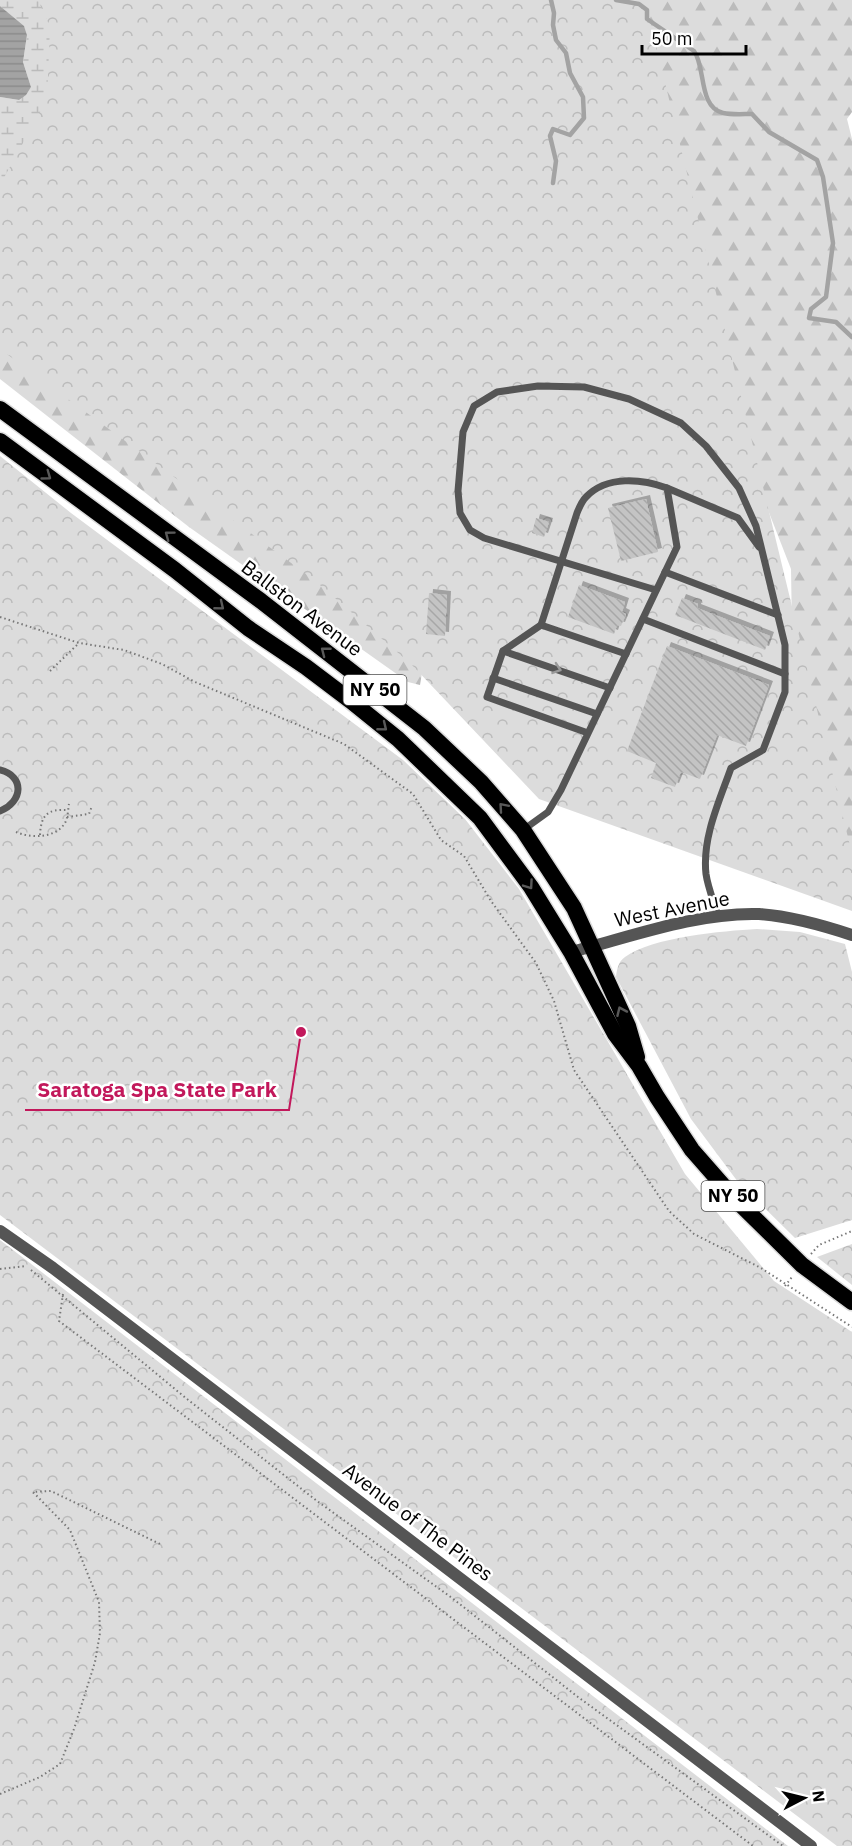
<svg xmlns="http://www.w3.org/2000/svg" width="852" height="1846" font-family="'IBM Plex Sans',sans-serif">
<defs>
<pattern id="forest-firs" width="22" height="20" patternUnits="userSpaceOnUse" patternTransform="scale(1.5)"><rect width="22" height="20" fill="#dcdcdc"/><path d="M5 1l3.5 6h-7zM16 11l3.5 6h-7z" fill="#bbb"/></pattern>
<pattern id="wetland-marsh" width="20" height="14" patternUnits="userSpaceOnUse" patternTransform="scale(1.5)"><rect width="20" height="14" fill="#dcdcdc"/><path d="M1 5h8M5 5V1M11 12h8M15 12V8" fill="none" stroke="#bbb"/></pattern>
<pattern id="park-crowns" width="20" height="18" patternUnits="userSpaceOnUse" patternTransform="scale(1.5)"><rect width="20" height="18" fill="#dcdcdc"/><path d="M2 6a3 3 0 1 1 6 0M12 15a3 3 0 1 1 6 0" fill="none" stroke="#bbb"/></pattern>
<pattern id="water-rules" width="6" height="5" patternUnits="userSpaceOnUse" patternTransform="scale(1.5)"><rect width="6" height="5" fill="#a3a3a3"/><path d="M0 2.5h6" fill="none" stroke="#8b8b8b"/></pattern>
<pattern id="building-back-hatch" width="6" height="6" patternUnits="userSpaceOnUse" patternTransform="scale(1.5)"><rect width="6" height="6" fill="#c4c4c4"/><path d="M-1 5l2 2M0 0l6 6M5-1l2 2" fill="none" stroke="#a7a7a7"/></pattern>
<filter id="shadow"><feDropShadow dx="4" dy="-4" stdDeviation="0" flood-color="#0004"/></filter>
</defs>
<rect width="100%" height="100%" fill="#fff"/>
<polygon fill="url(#forest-firs)" points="190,0 852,0 852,112 847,119 852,139 852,901 793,693 791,569 768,510 423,667 420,685 408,682 189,527 0,379 0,211"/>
<polygon fill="url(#wetland-marsh)" points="0,0 190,0 0,211 0,97 19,100 31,87 23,62 27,35 24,27 0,6"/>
<g fill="url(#park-crowns)">
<polygon points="38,0 645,0 852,854 852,911 539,799 412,665 313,579 0,349 0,185 47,99 50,27"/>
<polygon points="0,456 71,513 403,760 465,819 519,889 685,1174 774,1281 852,1332 852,1846 837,1846 0,1215"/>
<path d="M757 929 800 932 845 944 852 972V1220L795 1238 738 1182 691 1119 616 977C617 969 618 962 625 957 652 937 723 931 757 929Z"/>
<polygon points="0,1240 788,1846 0,1846"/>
<polygon points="852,1244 852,1285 817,1257"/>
</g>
<polygon fill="url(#water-rules)" points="0,6 24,26 27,35 23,62 31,87 26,95 19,100 0,97"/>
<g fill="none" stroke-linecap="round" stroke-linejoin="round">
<g stroke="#a3a3a3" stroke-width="4.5">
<polyline points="551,0 554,13 553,25 556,40 566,53 570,73 583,97 584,118 570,135 553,129 550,136 556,161 553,183"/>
<path d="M616 0 639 4 647 10V19L694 51C706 67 698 107 723 113 732 115 743 114 752 114L769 132 817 160 823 177 833 243 826 297 811 309 809 318 836 322 852 337"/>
</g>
</g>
<g fill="url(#building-back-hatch)" filter="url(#shadow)">
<polygon points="646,499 658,552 621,561 608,508"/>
<polygon points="536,518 549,522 544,537 532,533"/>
<polygon points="579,585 625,602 622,612 626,614 621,626 617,625 614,634 568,617"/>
<polygon points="429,593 447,595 445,636 426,634"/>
<polygon points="682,598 698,604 697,608 770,636 765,650 675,615"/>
<polygon points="667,646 769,685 746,746 717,735 700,779 681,772 675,787 651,778 656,763 627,751"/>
</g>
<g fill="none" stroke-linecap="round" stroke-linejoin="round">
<g stroke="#dbdbdb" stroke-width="19">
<g id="trunk">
<polyline points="0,409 261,601 424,728 481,782 523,830 574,908 628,1026 637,1057"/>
<polyline points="0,441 175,570 248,628 306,667 351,701 398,739 480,818 531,887 571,952 615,1034 639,1066 657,1097 692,1150 735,1199 802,1265 852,1302"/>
</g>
</g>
<g stroke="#777" stroke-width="2" stroke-dasharray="1.5 3" stroke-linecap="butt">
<polyline points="0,617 79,643 124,650 162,664 195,682 344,744 413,794 441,840 464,856 491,901 536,963 554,1001 574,1070 669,1211 694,1234 761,1268 852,1327"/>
<polyline points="50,671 79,643"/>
<polyline points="67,817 89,814 92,806"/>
<path d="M16 832C30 838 55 839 65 823 68 818 68 809 69 804"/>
<path d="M40 835C41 814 48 809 68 810"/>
<polyline points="811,1254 819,1245 852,1231"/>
<polyline points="0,1269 26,1266"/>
<polyline points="31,1270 187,1399 317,1501 452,1598 578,1697 783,1846"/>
<polyline points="785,1286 792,1277"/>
<polyline points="63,1294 59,1321 753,1846"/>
<polyline points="0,1794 40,1777 60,1764 74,1729 95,1662 100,1633 99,1602 70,1530 33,1492 51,1491 160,1544"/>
</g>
<g stroke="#555" stroke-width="7">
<polyline points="667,488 738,518 759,547"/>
<polyline points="665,572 778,615"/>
<path d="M656 590 484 538 470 530 460 513 458 491 463 432 474 406 497 392 538 386 584 387 629 399 681 423 706 446 739 488 756 526 785 645V692L763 750 731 768C719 802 702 838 706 874 708 888 714 902 718 916"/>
<polyline points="643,619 785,674"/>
<polyline points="541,625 626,654"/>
<polyline points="503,651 610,688"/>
<polyline points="493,678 597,714"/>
<path d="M0 770C25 776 23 802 0 811"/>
<path d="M523 830 548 812 561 790 677 547 667 488C642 479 607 475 586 497 582 501 579 508 577 513L541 625 503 651 487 697 588 733"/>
</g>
<g stroke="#555" stroke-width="12">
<path d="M571 952C630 937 697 912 759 914 790 916 822 925 852 935"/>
<polyline points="0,1231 53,1268 811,1846"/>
</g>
<use href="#trunk" stroke="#000" stroke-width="16"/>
</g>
<defs><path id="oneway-chevron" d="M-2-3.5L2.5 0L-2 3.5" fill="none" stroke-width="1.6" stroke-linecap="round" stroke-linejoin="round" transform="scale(1.5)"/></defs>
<g stroke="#595959">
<use href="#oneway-chevron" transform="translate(47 476) rotate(36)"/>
<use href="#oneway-chevron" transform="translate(169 535) rotate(-143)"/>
<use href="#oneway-chevron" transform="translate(220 606) rotate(39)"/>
<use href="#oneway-chevron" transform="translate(325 651) rotate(-142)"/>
<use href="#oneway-chevron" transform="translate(383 727) rotate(39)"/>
<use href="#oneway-chevron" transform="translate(503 807) rotate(-131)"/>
<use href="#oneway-chevron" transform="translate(529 885) rotate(55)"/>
<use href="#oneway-chevron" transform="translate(621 1011) rotate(-114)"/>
</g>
<use stroke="#999" href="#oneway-chevron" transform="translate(557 669) rotate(19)"/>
<g text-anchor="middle" stroke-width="5" stroke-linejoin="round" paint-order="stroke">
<g fill="#fff" stroke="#4c4c4c" stroke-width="1.5">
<rect x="343.5" y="675" width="63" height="30" rx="4.5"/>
<rect x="701.5" y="1181" width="63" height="30" rx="4.5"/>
</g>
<g font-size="18" font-weight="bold" fill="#000">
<text x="375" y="696">NY 50</text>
<text x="733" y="1202">NY 50</text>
</g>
<g font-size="20" fill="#000" stroke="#fff">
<text transform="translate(302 608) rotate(37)" y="7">Ballston Avenue</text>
<text transform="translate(672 909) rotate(-11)" y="7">West Avenue</text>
<text transform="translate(418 1522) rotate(37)" y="7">Avenue of The Pines</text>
</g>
</g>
<path fill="none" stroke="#c2185b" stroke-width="2" d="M301 1032L289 1110H25"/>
<circle fill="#c2185b" stroke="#fff" stroke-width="2" cx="301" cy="1032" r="6"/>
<g font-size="21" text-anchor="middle" font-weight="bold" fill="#c2185b" stroke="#fff" stroke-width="5" stroke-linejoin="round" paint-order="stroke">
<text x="157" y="1097">Saratoga Spa State Park</text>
</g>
<g transform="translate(804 1798) rotate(83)" stroke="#ffffff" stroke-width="4.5" paint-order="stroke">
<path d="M0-4.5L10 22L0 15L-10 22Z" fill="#000000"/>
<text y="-9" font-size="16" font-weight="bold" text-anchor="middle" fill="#000000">N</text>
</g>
<path d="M642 45v9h104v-9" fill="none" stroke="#000000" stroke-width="3"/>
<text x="651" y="45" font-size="18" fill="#000000" stroke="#ffffff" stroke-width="4.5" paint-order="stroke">50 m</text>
</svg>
